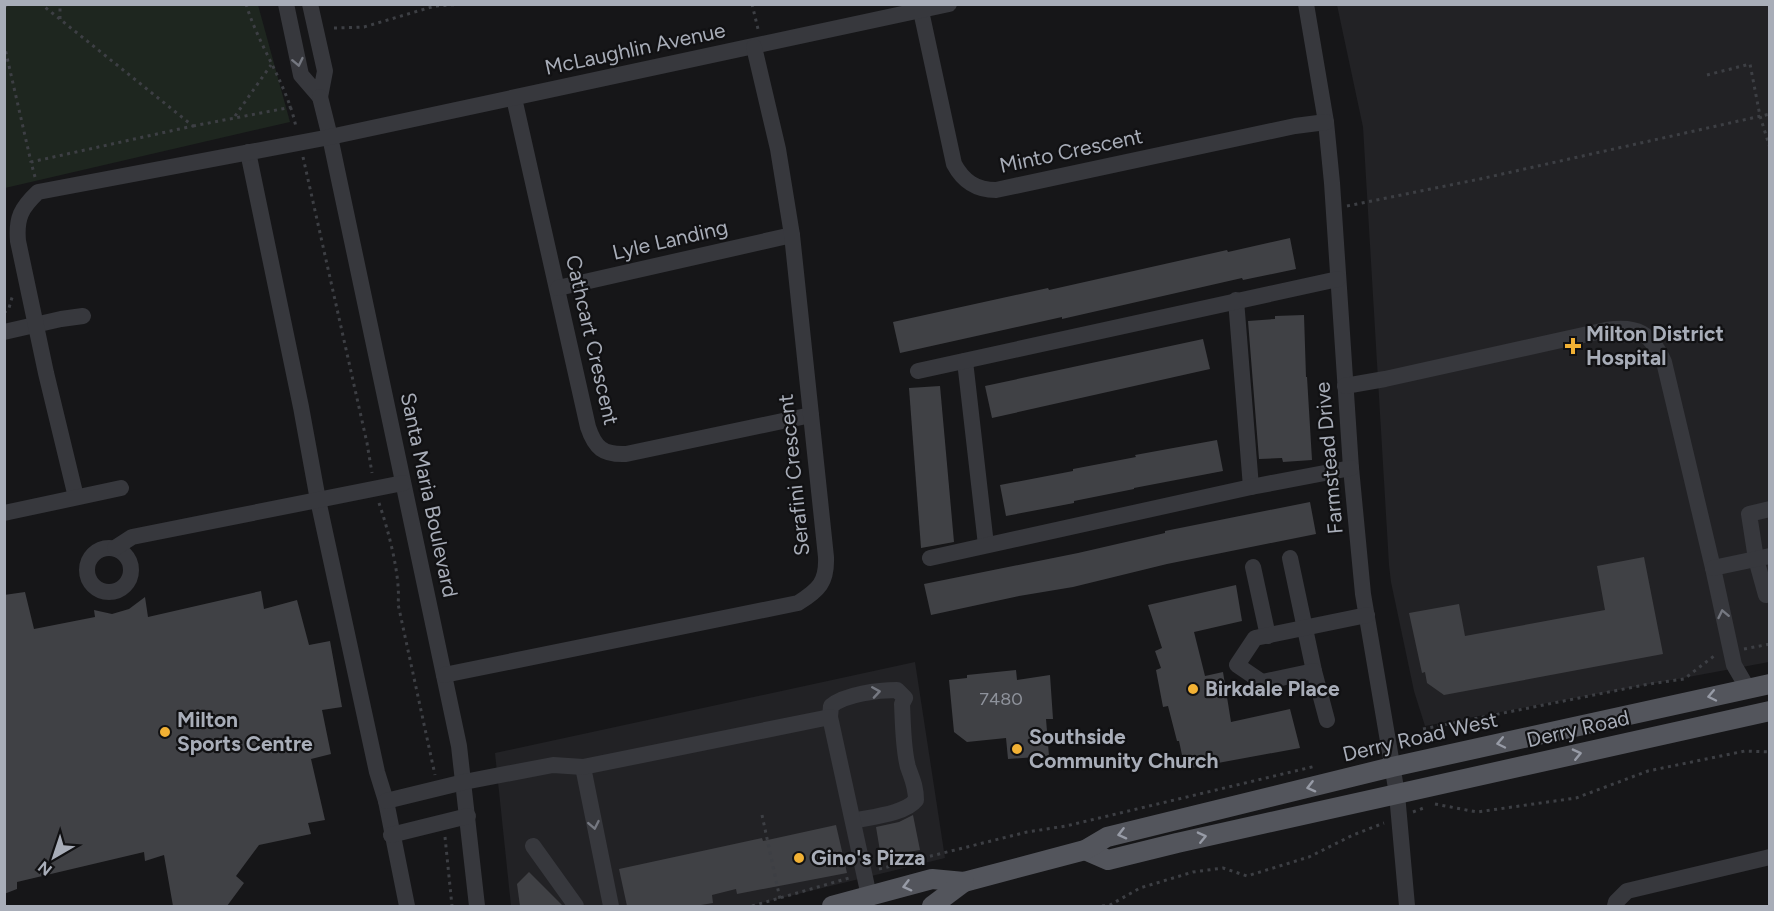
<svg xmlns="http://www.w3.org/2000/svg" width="1774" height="911" font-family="Figtree,sans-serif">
<rect width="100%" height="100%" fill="#161618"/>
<g fill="#222225">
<polygon points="1337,5 1769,5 1769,662 1425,726 1414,691 1391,582 1389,565 1363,127"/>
<polygon points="915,662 945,858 749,906 511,906 495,753"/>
</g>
<polygon fill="#1e261f" points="4,5 258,5 290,122 5,188"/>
<g fill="#404145">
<polygon points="1290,238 1296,269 1243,280 1242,278 1062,319 1062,317 900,353 893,322 1048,288 1049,290 1227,250 1228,252"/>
<polygon points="1304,315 1306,377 1307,377 1312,460 1283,462 1282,458 1259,459 1248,321 1275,319 1275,316"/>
<polygon points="1203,339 1210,369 992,418 985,386"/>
<polygon points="940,386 954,542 921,548 909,388"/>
<polygon points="1217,440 1223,471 1134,488 1134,489 1074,501 1074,503 1006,516 1000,485 1073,471 1073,469 1136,457 1135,455"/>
<polygon points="1310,502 1316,534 1167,564 1073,587 1019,596 931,615 924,584 1078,553 1165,533 1165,531"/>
<polygon points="1644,557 1663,654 1444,695 1427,683 1425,672 1422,673 1409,613 1459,604 1465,636 1605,610 1597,566"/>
<polygon points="1236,585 1242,621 1194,632 1205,676 1223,672 1231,722 1290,709 1300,748 1185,769 1179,741 1177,741 1168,706 1163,707 1156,670 1161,668 1155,651 1162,648 1148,605"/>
<polygon points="261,591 264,609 297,600 309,645 330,641 342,707 322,710 331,754 311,759 325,820 308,823 311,834 259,845 236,876 244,883 227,906 173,906 164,855 145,861 144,852 17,882 17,889 4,894 4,595 25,592 34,629 95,617 94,610 112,614 129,609 145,597 148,617"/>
<polygon points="1016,670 1017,680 1050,675 1053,719 1046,719 1049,756 1008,759 1006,738 967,742 954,732 949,680 967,678 967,675"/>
<polygon points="913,815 920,850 881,857 876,827 899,822"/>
<polygon points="836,825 847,873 737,894 736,889 712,895 713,903 695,906 627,906 619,869 762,838 763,841"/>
<polygon points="529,872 563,906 520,906 517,884"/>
</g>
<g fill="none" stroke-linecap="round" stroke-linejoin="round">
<g stroke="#3d3f44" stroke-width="3" stroke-dasharray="3 4.5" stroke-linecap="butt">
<path d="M246 4C259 47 287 84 296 127"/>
<polyline points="752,4 758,29"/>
<polyline points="4,7 9,4"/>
<polyline points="60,19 60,4"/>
<polyline points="334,28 364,27 435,6 463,4"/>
<polyline points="4,44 31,162"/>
<polyline points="1707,75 1750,64 1760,116 1770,148"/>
<polyline points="235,116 271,65"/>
<polyline points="193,126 292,107"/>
<polyline points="303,157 367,443 372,473"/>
<polyline points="35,177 31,162 193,126 41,4"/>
<polyline points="1347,206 1480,179 1770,114"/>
<polyline points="4,313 9,308 13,294"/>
<path d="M379 503C388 529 401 577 398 604L435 775"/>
<polyline points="1744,649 1770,644"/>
<polyline points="1423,729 1649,684 1684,679 1714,656 1717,655"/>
<polyline points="1435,804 1477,812 1576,798 1648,771 1745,751 1770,752"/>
<polyline points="1413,812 1426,807"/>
<polyline points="762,815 780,899"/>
<polyline points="445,837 452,906"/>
<polyline points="879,869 1027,832 1066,826 1316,766"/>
<polyline points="752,906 849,878"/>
<polyline points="1102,906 1110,905 1140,888 1193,872 1223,868 1247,876 1309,857 1353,835 1384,823"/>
</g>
<g stroke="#37383d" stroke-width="16">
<polyline points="286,4 301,75 320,97 325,71 310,4"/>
<polyline points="1306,4 1326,122 1332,183 1351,468 1363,594 1397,794 1407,906"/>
<path d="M921 11 954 164C963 181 976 190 996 190L1295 126 1326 122"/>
<polyline points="320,97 330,137 459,746 477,906"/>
<path d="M514 98 588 427C595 448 603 455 626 454L811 415"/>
<polyline points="248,152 301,407 318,500 377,772 386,801 407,906"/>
<polyline points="558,288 792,235"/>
<polyline points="1236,300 1251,487"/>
<polyline points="4,332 61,319 83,316"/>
<polyline points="965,361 986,545"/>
<polyline points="918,371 1338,279"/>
<path d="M1345 386 1385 379 1606 330C1637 325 1651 333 1664 362L1713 568 1734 665 1748 689"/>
<path d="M76 497 46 373 18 241C16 218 21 208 38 192L330 137 949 4"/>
<polyline points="1770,509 1749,514 1756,559 1766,595 1770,594"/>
<polyline points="4,513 121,488"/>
<circle cx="109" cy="570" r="22"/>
<polyline points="115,548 132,537 403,483"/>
<polyline points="930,558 1251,487 1351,468"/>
<polyline points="1290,558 1314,671"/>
<polyline points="1253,567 1268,636"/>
<polyline points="1713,568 1770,556"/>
<path d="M444 675 798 603C819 590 827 582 826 557L792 235 778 149 754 47"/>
<path d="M830 717 831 706C845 694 879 690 897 690L905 698 902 704C903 723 903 749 908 767 912 779 916 786 916 800 905 814 870 817 853 821"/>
<polyline points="1327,720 1314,671 1262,682 1237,665 1255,638 1367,615"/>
<polyline points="583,767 611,906"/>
<polyline points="386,801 464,782 553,765 583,767 830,717 869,896"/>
<polyline points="391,835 468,816"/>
<polyline points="533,846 576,906"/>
<polyline points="1615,906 1616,902 1627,891 1770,857"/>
</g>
<g stroke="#53555c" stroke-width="20">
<polyline points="1085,850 1108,860 1177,843 1770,711"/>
<polyline points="832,906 932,879 964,882 1085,850 1107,837 1392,767 1770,684"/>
<polyline points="932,906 964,882"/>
</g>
</g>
<defs><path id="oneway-chevron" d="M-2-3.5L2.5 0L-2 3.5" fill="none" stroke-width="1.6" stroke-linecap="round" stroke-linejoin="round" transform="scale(1.5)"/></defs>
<g stroke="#757881">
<use href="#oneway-chevron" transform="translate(298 62) rotate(78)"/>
<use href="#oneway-chevron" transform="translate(1723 614) rotate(-102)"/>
<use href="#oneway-chevron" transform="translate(876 692) rotate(-9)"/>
<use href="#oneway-chevron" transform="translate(594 825) rotate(79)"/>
</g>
<g stroke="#979ba6">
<use href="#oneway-chevron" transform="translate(1712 696) rotate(168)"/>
<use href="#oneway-chevron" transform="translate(1501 743) rotate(168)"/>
<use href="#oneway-chevron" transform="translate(1577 754) rotate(-13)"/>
<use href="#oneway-chevron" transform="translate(1311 787) rotate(166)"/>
<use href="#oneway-chevron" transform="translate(1122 834) rotate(166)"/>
<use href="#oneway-chevron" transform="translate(1202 837) rotate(-13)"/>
<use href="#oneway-chevron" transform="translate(907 886) rotate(165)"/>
</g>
<g fill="#f2b134" stroke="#111113" stroke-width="2">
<path d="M1570 337h6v6h6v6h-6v6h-6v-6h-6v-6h6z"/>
<circle cx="1193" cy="689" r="6"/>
<circle cx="165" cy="732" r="6"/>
<circle cx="1017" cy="749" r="6"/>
<circle cx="799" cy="858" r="6"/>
</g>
<g text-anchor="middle" stroke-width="4.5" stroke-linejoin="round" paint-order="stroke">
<g font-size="18" fill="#8e929b">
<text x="1001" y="705">7480</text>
</g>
<g font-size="21" fill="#a8adb8" stroke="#111113">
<text transform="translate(635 49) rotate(-12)" y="7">McLaughlin Avenue</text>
<text transform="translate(1071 151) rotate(-12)" y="7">Minto Crescent</text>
<text transform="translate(670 240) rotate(-13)" y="7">Lyle Landing</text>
<text transform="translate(592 340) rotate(77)" y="7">Cathcart Crescent</text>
<text transform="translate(1329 458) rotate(-95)" y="7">Farmstead Drive</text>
<text transform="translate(794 475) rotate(-96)" y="7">Serafini Crescent</text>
<text transform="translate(429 495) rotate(78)" y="7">Santa Maria Boulevard</text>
<text transform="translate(1578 729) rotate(-13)" y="7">Derry Road</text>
<text transform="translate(1420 737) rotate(-13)" y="7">Derry Road West</text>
</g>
<g font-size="21" font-weight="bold" fill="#a8adb8" stroke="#111113" text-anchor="start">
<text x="1586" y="341">Milton District<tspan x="1586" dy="24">Hospital</tspan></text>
<text x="1205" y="696">Birkdale Place</text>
<text x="177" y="727">Milton<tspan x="177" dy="24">Sports Centre</tspan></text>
<text x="1029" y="744">Southside<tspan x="1029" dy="24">Community Church</tspan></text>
<text x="811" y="865">Gino's Pizza</text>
</g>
</g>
<rect width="1774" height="911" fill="none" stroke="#a8adb8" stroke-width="12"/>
<g transform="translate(54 857) rotate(219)" stroke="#111113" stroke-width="4.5" paint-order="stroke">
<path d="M0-4.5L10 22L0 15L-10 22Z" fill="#a8adb8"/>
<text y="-9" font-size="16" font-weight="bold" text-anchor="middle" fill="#a8adb8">N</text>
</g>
</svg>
